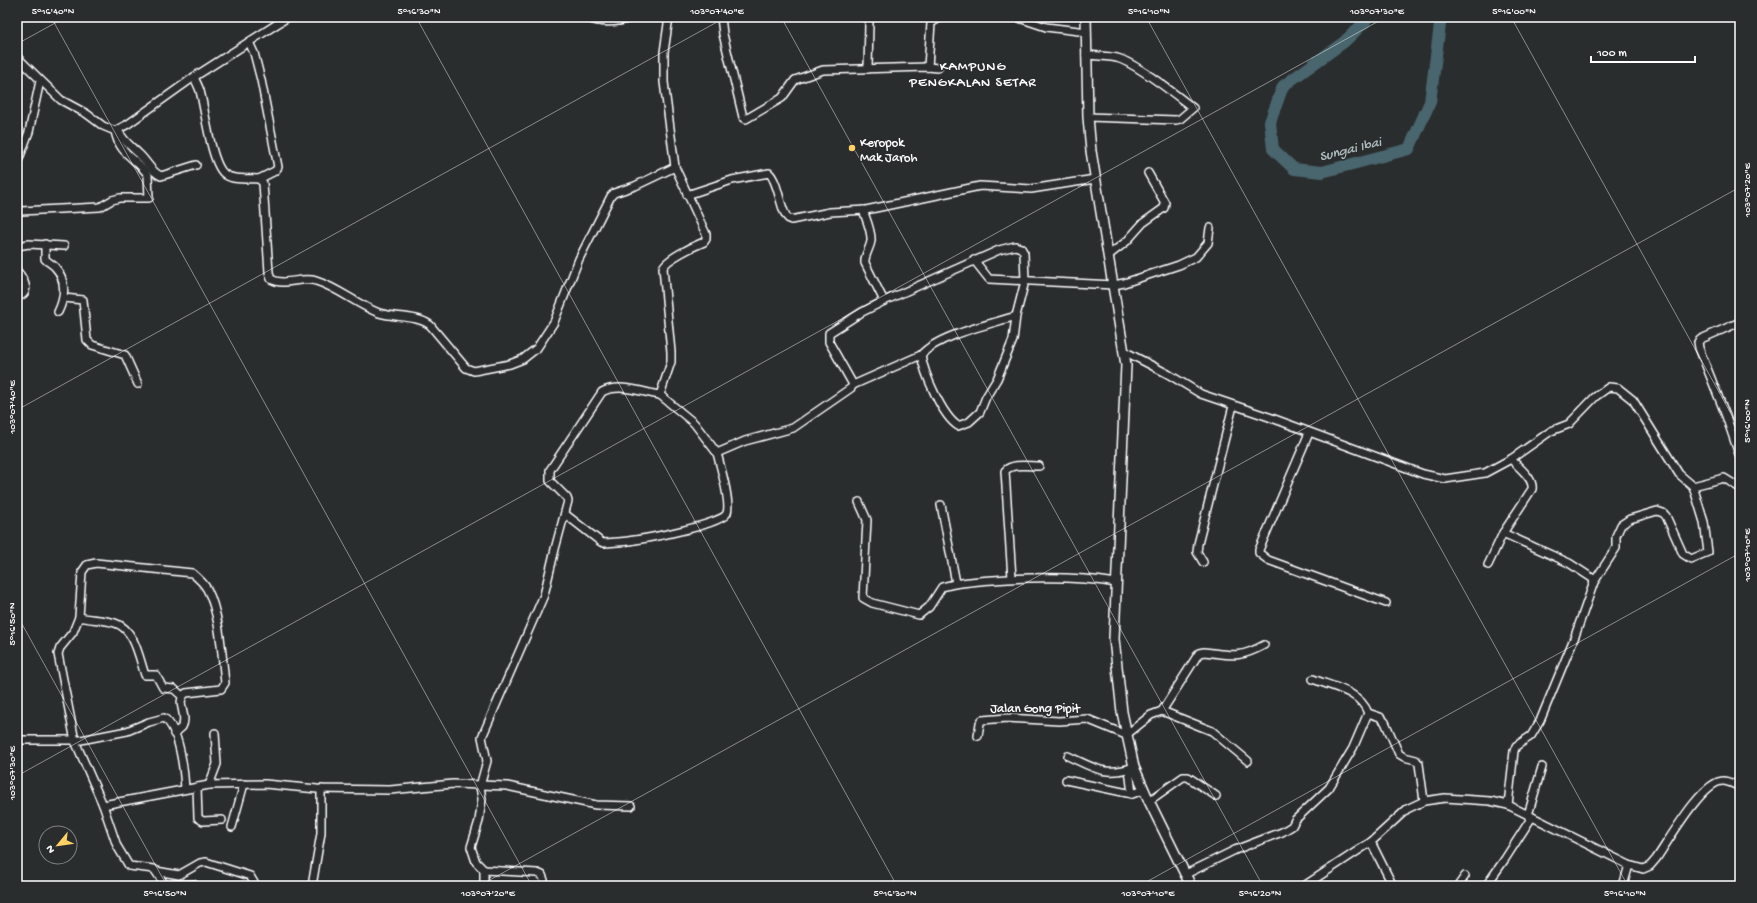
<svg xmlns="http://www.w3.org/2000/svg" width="1757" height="903" font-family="'Gochi Hand',sans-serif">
<rect width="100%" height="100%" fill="#2a2d2e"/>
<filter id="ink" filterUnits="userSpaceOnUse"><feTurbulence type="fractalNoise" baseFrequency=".025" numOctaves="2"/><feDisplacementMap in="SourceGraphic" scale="8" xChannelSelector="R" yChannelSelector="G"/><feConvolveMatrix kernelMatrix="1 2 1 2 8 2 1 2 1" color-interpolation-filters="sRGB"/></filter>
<g filter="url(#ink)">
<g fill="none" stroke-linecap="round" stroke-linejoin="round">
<polyline stroke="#49656d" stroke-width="12" points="1366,17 1365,22 1344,42 1283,86 1270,122 1273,149 1294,169 1322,172 1409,149 1430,102 1441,17"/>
<g stroke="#fff" stroke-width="10">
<g id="minor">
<path d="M585 17C601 24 617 23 633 17"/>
<path d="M669 17 664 52V82L675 167 706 234V239L704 242C694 246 666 259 663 268L671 352V362L660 395 694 423 717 453 745 441 793 428 851 388 853 385 851 381 829 342V333L862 312 884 301 999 250 1015 246 1021 248 1024 253 1025 281 1016 316 1013 340 997 379 986 397 980 412 969 422 958 426C942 416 924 373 921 355 938 335 991 324 1016 316"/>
<polyline points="721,17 723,34 742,113 743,117 746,119 782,98 795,80 823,70 928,67 938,68"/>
<polyline points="1016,17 1046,27 1087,32"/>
<polyline points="249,42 254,53 261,80 278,167 275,171 259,179"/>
<path d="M1086 55C1096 56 1107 56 1117 58 1136 63 1176 95 1193 108L1180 119 1176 120 1088 117"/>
<polyline points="17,57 61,100 87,114 103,126 115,131 128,124 194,77 288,17"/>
<polyline points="928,67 931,23 941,17"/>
<polyline points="868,69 869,23"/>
<path d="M194 77C196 82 199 87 200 91 205 108 211 167 226 175 235 181 249 178 259 179L263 183 269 272 271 279C284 287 302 276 316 281 339 288 357 305 379 313 395 318 417 315 430 325L466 368 474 371 510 364 523 359 537 348 554 322 579 259 611 196 614 193 635 186 675 167"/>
<path d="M118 130C123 141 131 146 139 154 147 161 151 172 161 176L196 165"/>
<polyline points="17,164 29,132 40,81"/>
<path d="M687 195 732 180 769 173C780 183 780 217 791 220L830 212 866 210 980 186 1031 189 1095 179"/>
<path d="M17 208 21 211 100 207 112 200 120 198H149L148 175C137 158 119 155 115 131"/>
<path d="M863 210C866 219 872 232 871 241 870 249 864 255 865 263L884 301"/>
<path d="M45 244V259C48 262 52 264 55 267 67 280 65 298 58 312"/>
<polyline points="17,246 29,244 64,246"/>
<polyline points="1109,255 1127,241 1143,223 1164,208 1165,203 1148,173"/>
<polyline points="974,260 989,279 1114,285 1124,283 1179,265 1196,257 1208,243 1210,228"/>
<path d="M17 271C23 278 31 291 20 296"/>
<polyline points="64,298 83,300 87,340 92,345 125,355 138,384"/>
<polyline points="1740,322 1701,339 1698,342 1699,348 1726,416 1740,457"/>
<polyline points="1124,351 1168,374 1201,394 1269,417 1423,474 1445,479 1485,473 1511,459 1551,431 1569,424 1595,397 1609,387 1618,388 1633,400 1679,474 1693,486 1724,478 1740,488"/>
<polyline points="853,385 921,355"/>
<polyline points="1309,433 1259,550 1259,553 1268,560 1386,603"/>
<path d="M859 502 867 520 863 598 872 603 919 615 929 607 942 587C959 582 976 581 993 580 1034 577 1076 576 1116 583"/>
<polyline points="941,505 956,583"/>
<path d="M565 514 601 542 604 543C614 542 625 542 635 540 649 538 723 524 727 513 731 502 720 465 717 453"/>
<polyline points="1503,533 1569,563 1595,580"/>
<polyline points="1203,562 1197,552 1198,544 1233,406"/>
<path d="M1488 565 1503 533 1532 489C1534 478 1518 467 1511 459"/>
<path d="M1012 578 1005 471C1012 463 1028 466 1039 466"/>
<path d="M79 617C91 620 104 619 115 623 135 629 139 658 145 675H156L163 688 174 689 182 696"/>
<path d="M1162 711 1199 653 1204 652C1231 655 1239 659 1264 645"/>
<polyline points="1368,713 1380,717 1385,722 1399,754 1404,757 1416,760 1419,764 1424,801"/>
<path d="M174 734C176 732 180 729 182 727 189 715 174 702 186 693L221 689 225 683C222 656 220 613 207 589 203 582 198 578 192 573L96 563 87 565 82 572 79 617 73 632 60 648 58 654 75 741 103 805 209 785 265 784 317 789 390 790 453 784 507 786 596 805 631 806"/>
<polyline points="978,736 980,723 982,720 1007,718 1059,721 1087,719 1126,735 1151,715 1162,711 1212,731 1248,761"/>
<path d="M17 740H81L127 731 149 722 164 718C180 729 184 772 185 789"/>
<path d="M1068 756C1094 768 1105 777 1134 767"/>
<polyline points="1129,769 1132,794"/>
<polyline points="1066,780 1132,794 1144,790"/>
<polyline points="209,785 217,764 215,733"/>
<polyline points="197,787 198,818 203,821 222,820"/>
<polyline points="1149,801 1183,777 1188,777 1216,796"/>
<polyline points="103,805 117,846 129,866 154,869 165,885 193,884"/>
<polyline points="1508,805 1514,751 1516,746 1531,736 1540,721 1575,636 1594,582 1616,548 1616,536 1621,525 1630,519 1657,511 1663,513 1666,516 1683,554 1691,559 1708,552 1704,522 1693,486"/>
<polyline points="1528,815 1542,767"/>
<polyline points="232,827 244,784"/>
<polyline points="1371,842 1393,886"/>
<polyline points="484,870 537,873 542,875 544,880 544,886"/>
<polyline points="156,871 179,875 200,863 206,862 250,876 256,886"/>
<path d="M1186 874 1235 850 1282 832 1292 826 1295 820 1329 788 1353 748 1368 713C1360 691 1333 687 1313 679"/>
<polyline points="312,886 321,833 321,789"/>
<path d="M484 886V870L476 862 471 847 479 821 482 799 480 786 487 761 482 737 544 595 555 549 568 501 567 498 550 481V470L602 392C619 383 642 392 660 395"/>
<path d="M1304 886 1371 842 1407 809 1424 801 1445 798 1490 801 1508 805 1629 865 1643 869 1650 866 1656 859C1668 842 1702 781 1723 781 1729 781 1735 785 1740 787"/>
<polyline points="1458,886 1465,876"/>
<polyline points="1486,886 1505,859 1532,817"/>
<polyline points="1623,886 1629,865"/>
</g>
</g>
<g stroke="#fff" stroke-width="12">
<polyline id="major" points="1086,17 1088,117 1091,151 1126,365 1114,639 1122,712 1134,767 1149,801 1191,886"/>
</g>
<use href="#minor" stroke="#2a2d2e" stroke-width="7"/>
<use href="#major" stroke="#2a2d2e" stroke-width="9"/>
</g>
</g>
<path fill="none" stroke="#fff" stroke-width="1" stroke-opacity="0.45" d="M51 17 532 886M416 17 897 886M781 17 1263 886M1146 17 1628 886M1511 17 1740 430M17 44 66 17M17 410 726 17M17 615 167 886M17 776 1386 17M479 886 1740 187M1139 886 1740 553"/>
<circle fill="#ffd166" stroke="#2a2d2e" stroke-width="1.5" cx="852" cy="148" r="4"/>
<g text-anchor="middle" stroke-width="3" stroke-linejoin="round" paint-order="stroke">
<g font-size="13" fill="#fff" stroke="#2a2d2e" text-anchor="start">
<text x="860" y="146">Keropok<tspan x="860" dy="15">Mak Jaroh</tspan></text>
</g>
<g font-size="13" fill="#fff" stroke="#2a2d2e">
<text x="1035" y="712">Jalan Gong Pipit</text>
</g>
<g font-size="14" letter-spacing="1" fill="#fff" stroke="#2a2d2e">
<text x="973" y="70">KAMPUNG<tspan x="973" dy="16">PENGKALAN SETAR</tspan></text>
</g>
<g font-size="14" font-style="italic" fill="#adbabd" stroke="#2a2d2e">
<text transform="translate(1350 148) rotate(-14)" y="5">Sungai Ibai</text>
</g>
</g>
<rect width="1757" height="903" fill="none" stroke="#2a2d2e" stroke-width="44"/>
<g transform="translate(58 845) rotate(241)"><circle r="19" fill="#2a2d2e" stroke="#7f8182"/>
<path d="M0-3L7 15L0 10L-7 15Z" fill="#ffd166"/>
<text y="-6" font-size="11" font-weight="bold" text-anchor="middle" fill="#ffffff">N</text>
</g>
<path d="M1591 56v6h104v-6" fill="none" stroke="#ffffff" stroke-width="2"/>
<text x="1597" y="56" font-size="12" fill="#ffffff" stroke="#2a2d2e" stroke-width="3" paint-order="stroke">100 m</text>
<rect x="22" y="22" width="1713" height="859" fill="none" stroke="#fff" stroke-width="1.5"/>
<g font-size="10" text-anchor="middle" fill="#fff">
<text x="53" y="14">5°16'40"N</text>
<text x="419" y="14">5°16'30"N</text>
<text x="717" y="14">103°07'40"E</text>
<text x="1149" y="14">5°16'10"N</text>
<text x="1377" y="14">103°07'30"E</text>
<text x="1514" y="14">5°16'00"N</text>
<text transform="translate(1746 190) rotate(-90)" y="4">103°07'20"E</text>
<text transform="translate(11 407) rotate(-90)" y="4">103°07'40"E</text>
<text transform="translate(1746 421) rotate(-90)" y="4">5°16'00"N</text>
<text transform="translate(1746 555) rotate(-90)" y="4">103°07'10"E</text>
<text transform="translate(11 624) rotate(-90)" y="4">5°16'50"N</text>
<text transform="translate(11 773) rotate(-90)" y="4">103°07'30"E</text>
<text x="165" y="896">5°16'50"N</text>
<text x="488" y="896">103°07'20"E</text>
<text x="895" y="896">5°16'30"N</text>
<text x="1148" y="896">103°07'10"E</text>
<text x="1260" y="896">5°16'20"N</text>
<text x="1625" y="896">5°16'10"N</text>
</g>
</svg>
